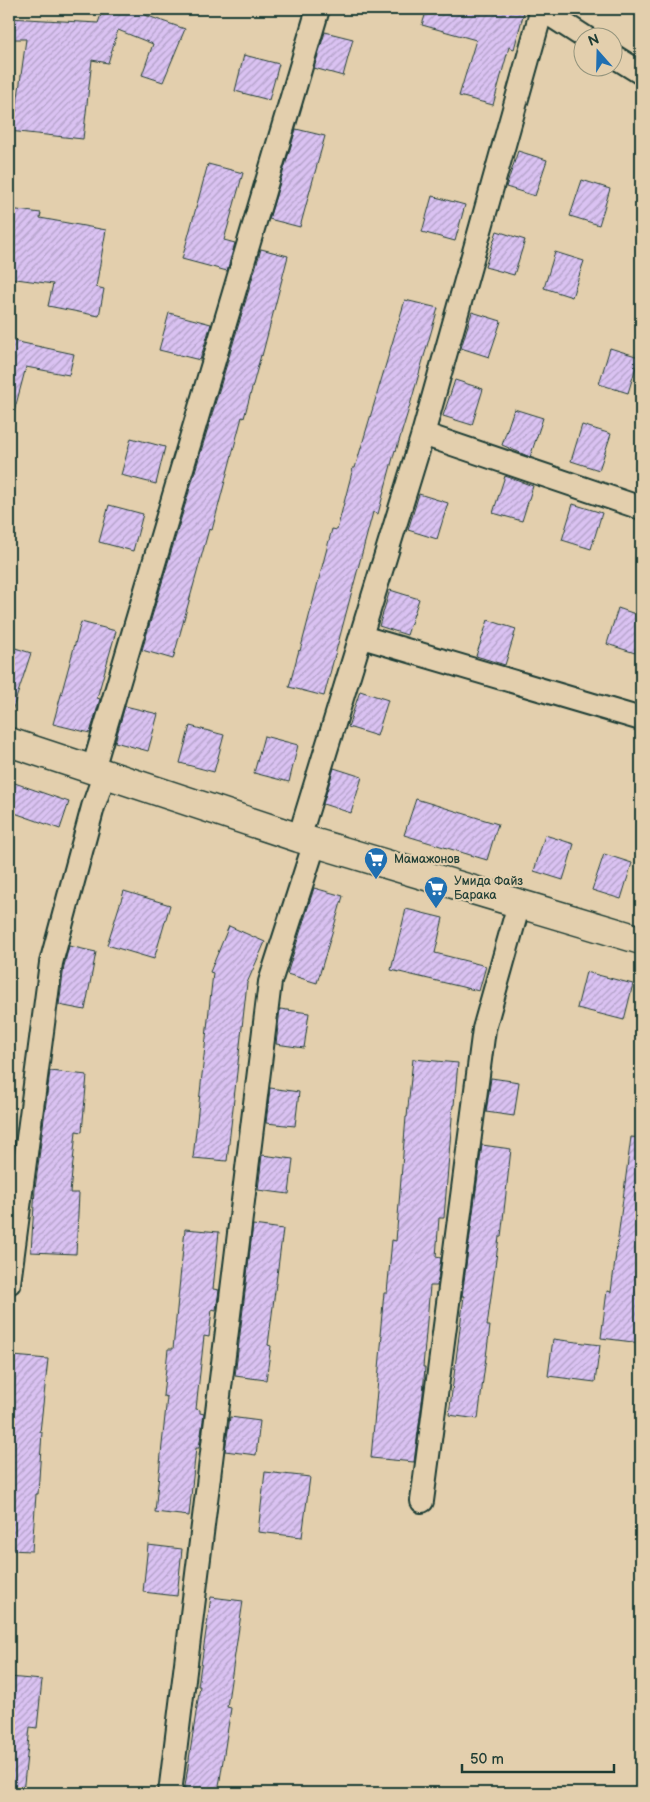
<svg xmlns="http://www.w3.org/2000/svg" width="650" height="1802" font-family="'Balsamiq Sans',sans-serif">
<defs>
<pattern id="building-hatch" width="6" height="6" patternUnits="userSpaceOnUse" patternTransform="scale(1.25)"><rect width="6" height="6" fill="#dac2f2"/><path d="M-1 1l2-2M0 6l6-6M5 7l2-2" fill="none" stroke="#b09fc5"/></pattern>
</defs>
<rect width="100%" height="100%" fill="#e3cfad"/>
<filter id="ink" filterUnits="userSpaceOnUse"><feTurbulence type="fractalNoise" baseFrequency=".02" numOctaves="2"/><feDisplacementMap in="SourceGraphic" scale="10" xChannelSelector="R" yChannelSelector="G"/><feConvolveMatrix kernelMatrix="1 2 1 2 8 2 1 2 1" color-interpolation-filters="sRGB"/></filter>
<g filter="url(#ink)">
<g fill="url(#building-hatch)" stroke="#1f3d34">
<polygon points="103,9 128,9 185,29 163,82 142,75 153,44 118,30 108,63 92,60 83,139 9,131 9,111 16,112 26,39 9,39 9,18 98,23"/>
<polygon points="427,9 510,9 524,12 514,49 509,47 493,105 459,96 476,40 422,25"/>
<polygon points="325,32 353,39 343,76 314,68"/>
<polygon points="244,55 279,64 269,100 235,91"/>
<polygon points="296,129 325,136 300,227 269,219"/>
<polygon points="518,151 547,160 535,196 506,187"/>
<polygon points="208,164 243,173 224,240 235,243 227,271 182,259"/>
<polygon points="582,180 610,189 599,225 570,216"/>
<polygon points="432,196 465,205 455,241 422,232"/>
<polygon points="9,209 41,213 40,218 106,230 96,287 104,289 99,316 48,306 53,284 9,278"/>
<polygon points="497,231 525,240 514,275 485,267"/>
<polygon points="261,249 288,256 262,356 261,355 244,418 242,417 212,530 209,529 173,659 142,650"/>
<polygon points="555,252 584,261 572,297 544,288"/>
<polygon points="405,300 438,308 410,405 396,451 395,450 378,514 373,512 324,696 289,687 299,650 300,651 332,529 337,530 353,468 355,468"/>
<polygon points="472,312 501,321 489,357 461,348"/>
<polygon points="169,313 211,324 200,360 159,350"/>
<polygon points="9,340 74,354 69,375 26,367 14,412 9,411"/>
<polygon points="610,348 639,357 628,393 599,384"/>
<polygon points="455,380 483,389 472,425 443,416"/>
<polygon points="514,409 543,418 530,457 502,445"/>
<polygon points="582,425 611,434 599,470 571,461"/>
<polygon points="131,438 165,447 156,484 121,475"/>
<polygon points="505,476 533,486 522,521 493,513"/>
<polygon points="419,494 448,503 437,539 408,530"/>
<polygon points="573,504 602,513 591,549 562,540"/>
<polygon points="109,505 143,514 133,551 99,542"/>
<polygon points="390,590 419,599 407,635 379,626"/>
<polygon points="618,608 641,616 641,634 635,653 607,644"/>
<polygon points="488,620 516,629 505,665 476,656"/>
<polygon points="81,622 116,631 97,698 100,699 90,733 53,724"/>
<polygon points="9,646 31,653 12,711 9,711"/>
<polygon points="360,691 388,700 377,736 348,727"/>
<polygon points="125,706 158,714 148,751 115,742"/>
<polygon points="190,726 224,735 214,772 180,763"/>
<polygon points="264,736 298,745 289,782 254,773"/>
<polygon points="334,768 362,777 351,813 323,804"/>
<polygon points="9,781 69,802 60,829 9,811"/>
<polygon points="416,799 498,824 487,860 404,835"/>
<polygon points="545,835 574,844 563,880 534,871"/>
<polygon points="604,854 632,863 621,899 592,890"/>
<polygon points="314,888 343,896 317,983 287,974"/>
<polygon points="124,891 170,905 154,959 107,945"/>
<polygon points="406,909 443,918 435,953 486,966 479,991 391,970"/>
<polygon points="229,926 265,942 247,983 227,1161 193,1158 213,973 210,972"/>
<polygon points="69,946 96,952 85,1010 59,1005 64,966"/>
<polygon points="586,972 633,984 624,1020 577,1008"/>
<polygon points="280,1009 309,1013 304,1048 276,1044"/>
<polygon points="413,1059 458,1063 454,1105 453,1105 444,1218 439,1218 436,1257 441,1258 437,1286 430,1286 423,1367 425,1367 423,1394 414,1462 371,1458 382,1335 380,1335 384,1293 387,1293 392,1240 396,1241 406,1117 407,1117"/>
<polygon points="50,1071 87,1075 82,1132 76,1131 70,1193 79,1193 76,1254 31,1252 35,1189"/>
<polygon points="491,1078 519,1082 514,1116 486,1112"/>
<polygon points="270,1088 299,1092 295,1126 266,1123"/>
<polygon points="631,1137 641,1138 641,1343 601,1338 607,1291 611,1292"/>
<polygon points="482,1145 511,1149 501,1237 499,1237 487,1326 490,1326 478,1419 449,1415 464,1296 462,1296"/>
<polygon points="262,1155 293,1159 289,1194 258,1190"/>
<polygon points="253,1225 283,1229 268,1345 271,1346 266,1380 235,1376"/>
<polygon points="185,1229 219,1232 213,1289 219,1290 216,1310 212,1309 209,1337 204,1336 196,1409 200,1410 200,1413 204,1414 199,1448 196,1448 189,1516 155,1512 167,1397 163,1396 168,1349 173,1349"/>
<polygon points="553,1339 600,1345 595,1382 548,1376"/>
<polygon points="13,1356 48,1359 40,1432 42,1432 38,1494 36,1494 32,1551 9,1550 9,1397"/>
<polygon points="230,1417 260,1421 256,1455 225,1451"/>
<polygon points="265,1472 310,1477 302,1537 258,1532"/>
<polygon points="148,1545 182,1549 177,1596 143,1592"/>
<polygon points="211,1597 243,1601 227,1707 231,1708 218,1793 184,1793 200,1686 198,1686"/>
<polygon points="9,1677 42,1680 37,1728 30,1727 23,1793 9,1793"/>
</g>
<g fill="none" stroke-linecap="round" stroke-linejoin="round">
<g stroke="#1f3d34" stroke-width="26">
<g id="minor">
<polyline points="541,9 586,38"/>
<polyline points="612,55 641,73"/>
<polyline points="423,434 641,508"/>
<polyline points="362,637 641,719"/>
<polyline points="93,769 318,9"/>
<polyline points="299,838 423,434 542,9"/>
<polyline points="9,1283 51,963 93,807 105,773"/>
<polyline points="422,1501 484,1029 519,904"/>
<polyline points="170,1793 270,982 315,842"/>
</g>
</g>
<g stroke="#1f3d34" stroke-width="31">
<polyline id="tertiary" points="9,742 299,838 641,940"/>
</g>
<use href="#minor" stroke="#e3cfad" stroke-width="22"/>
<use href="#tertiary" stroke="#e3cfad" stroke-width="28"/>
</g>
</g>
<defs>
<g id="supermarket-pin" transform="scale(1.25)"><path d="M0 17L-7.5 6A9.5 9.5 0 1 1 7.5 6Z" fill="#1f6fb2" stroke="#e3cfad"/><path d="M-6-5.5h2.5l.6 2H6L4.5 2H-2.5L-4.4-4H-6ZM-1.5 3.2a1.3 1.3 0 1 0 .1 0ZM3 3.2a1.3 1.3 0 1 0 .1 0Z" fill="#fff"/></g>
</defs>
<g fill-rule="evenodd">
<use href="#supermarket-pin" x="376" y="859"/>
<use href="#supermarket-pin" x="436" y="888"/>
</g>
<g text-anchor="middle" stroke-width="4.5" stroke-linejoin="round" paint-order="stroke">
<g font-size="12" fill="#1f3d34" stroke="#e3cfad" text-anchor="start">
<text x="394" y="863">Мамажонов</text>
<text x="454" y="885">Умида Файз<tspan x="454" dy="14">Барака</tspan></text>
</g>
</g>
<rect width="650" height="1802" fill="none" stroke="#e3cfad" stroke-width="30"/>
<rect x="15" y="15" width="620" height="1772" fill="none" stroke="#1f3d34" stroke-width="2" filter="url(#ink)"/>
<g transform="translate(598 52) rotate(340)"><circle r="24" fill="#e3cfad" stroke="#95957d"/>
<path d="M0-4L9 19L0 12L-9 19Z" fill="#1f6fb2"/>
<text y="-8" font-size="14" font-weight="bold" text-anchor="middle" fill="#1f3d34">N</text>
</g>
<path d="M462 1764v8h152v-8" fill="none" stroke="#1f3d34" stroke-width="2.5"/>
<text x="470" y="1764" font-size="15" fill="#1f3d34" stroke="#e3cfad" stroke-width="4" paint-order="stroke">50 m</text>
</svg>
